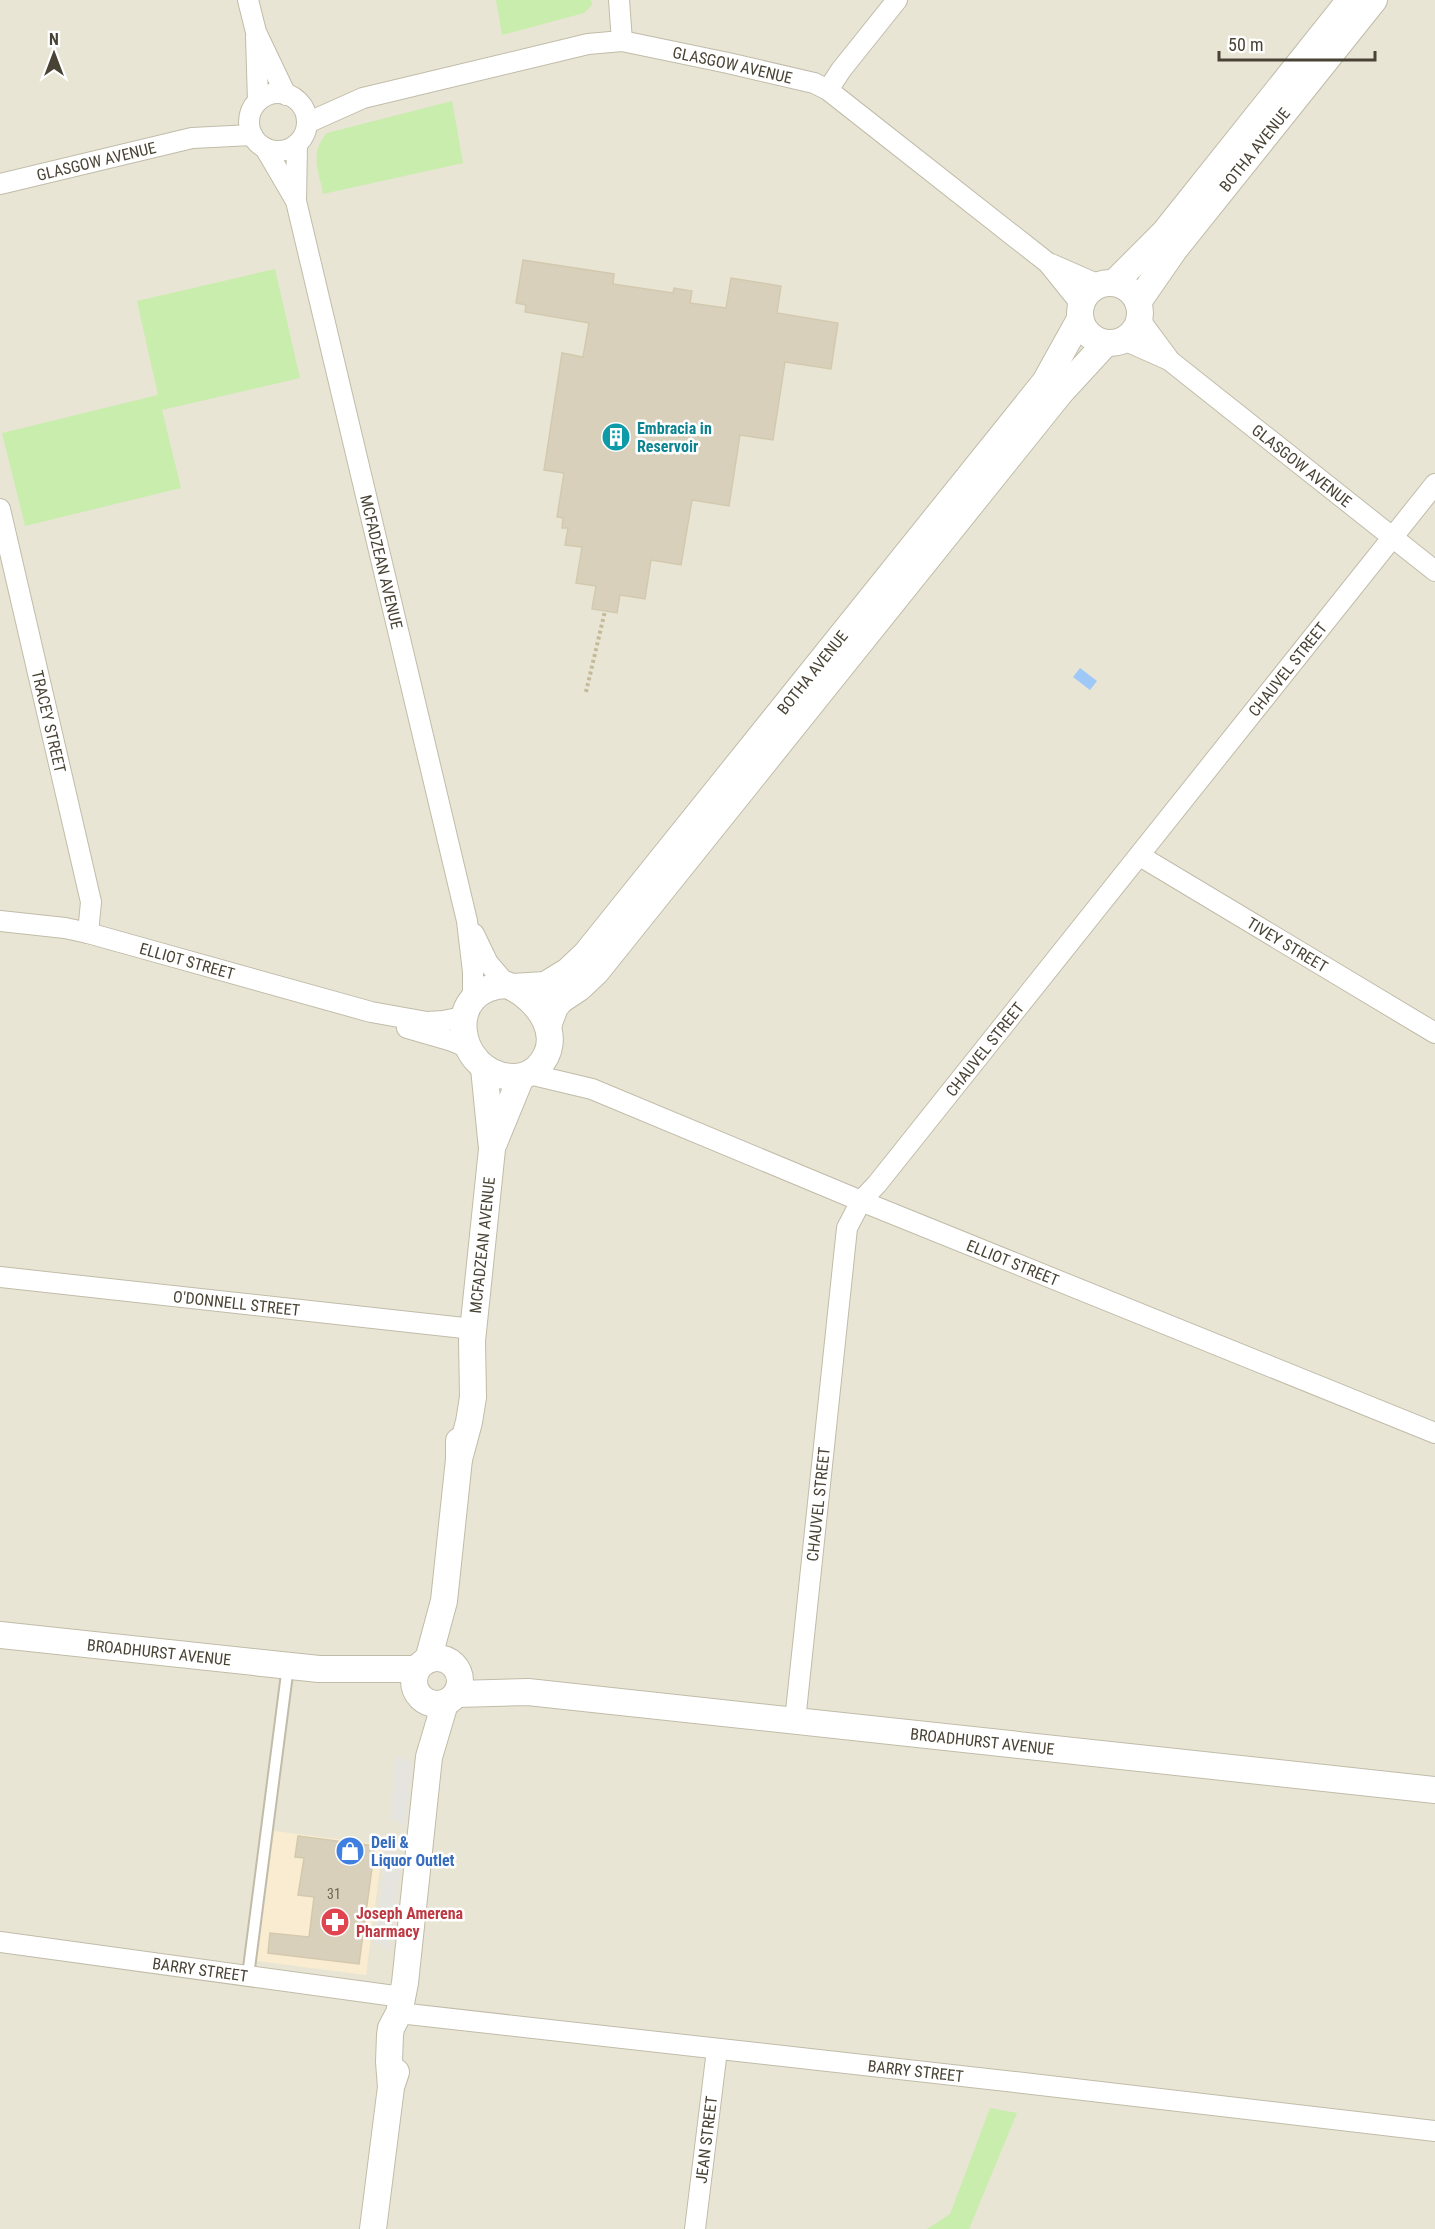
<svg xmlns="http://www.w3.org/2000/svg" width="1435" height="2229" font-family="'Roboto Condensed',sans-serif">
<rect width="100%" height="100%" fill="#f5f2e7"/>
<rect fill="#e9e5d5" x="0" y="0" width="1435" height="2229"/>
<polygon fill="#f9ecd0" points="274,1831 383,1845 366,1975 257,1961"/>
<g fill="#c8edac">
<polygon points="496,0 591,0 592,5 584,13 502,35"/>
<path d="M452 101 463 163 323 194C319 171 309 153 327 133Z"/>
<polygon points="275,269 300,378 162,410 181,488 25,526 2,433 158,395 137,301"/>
<polygon points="990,2108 1017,2113 969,2229 927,2229 950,2214"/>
</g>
<g fill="#e6e4df">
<polygon points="396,1756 413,1763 406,1826 390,1818"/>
<polygon points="387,1848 402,1856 389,1950 374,1941"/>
</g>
<polygon fill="#9ec8f7" points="1080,668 1097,681 1090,690 1073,677"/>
<g fill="#d8d0bb" stroke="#d3c9ae" stroke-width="1.5">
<polygon points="523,260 614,274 613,284 673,293 674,288 692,291 690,303 726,308 731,278 781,286 777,313 838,323 831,369 785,362 773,440 740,435 729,506 692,500 681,565 651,560 645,599 620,595 617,613 592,609 596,586 576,583 582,547 565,545 568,528 562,528 563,518 557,517 564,473 544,470 562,353 583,357 589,323 525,312 526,305 516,303"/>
<polygon points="298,1836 375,1846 359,1964 268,1953 270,1933 309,1937 314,1897 298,1895 304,1858 295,1857"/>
</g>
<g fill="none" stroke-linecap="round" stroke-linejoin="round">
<g stroke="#c1bca9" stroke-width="14">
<polyline id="service" points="248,1976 288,1666"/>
</g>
<g stroke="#c1bca9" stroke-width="22">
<g id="minor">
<polyline points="248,0 256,32 286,95"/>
<polyline points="619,0 622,41"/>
<polyline points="256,37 258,101"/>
<polyline points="828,90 841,70 897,0"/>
<circle cx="278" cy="122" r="29"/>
<path id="s1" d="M307 123 363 98 588 44 622 41 728 63 814 83 828 90 1048 263 1081 304"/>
<path id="s2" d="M297 144 296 201 467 921 473 972V998"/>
<polyline points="265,148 296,201"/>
<path id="s3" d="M0 184 192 138 252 135"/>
<polyline points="1051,264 1099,285"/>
<polyline points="1139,319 1168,358"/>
<path id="s4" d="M1124 340 1169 360 1435 571"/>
<path id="s5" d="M0 509 91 902 88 933"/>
<path id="s6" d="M1140 856 1435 1033"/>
<path id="s7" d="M0 921 65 928 88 933 371 1012 427 1022 443 1021 463 1017"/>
<polyline points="474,934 488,963 507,985"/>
<polyline points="407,1028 452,1041 469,1048"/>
<path id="s8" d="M529 1074 592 1089 861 1201 1435 1433"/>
<path id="s9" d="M0 1277 473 1329"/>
<path id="s10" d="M795 1721 847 1228 861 1201 877 1184 1435 484"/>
<path id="s11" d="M0 1942 402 1997"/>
<path id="s12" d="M399 2013C744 2051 1090 2090 1435 2131"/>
<path id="s13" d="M695 2229 717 2050"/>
</g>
</g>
<g stroke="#c1bca9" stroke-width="28">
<g id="tertiary">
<polyline points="1114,283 1164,233 1350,0"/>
<circle cx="1110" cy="313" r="30"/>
<path id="s14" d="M1138 302 1174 250 1374 0"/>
<path d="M507 985C539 998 567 1039 537 1068 529 1075 522 1077 512 1077 455 1074 442 987 507 985Z"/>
<path id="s15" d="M512 987 545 985 568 971 586 954 1045 382 1080 319"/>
<polyline points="548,1026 555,1007 561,1000 579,988 596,972 1060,393 1106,343"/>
<polyline points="494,1143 521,1077"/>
<path id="s16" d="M459 1459 469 1422 473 1397 472 1341 492 1149 484 1068"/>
<path id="s17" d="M0 1635 319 1669H417"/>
<circle cx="437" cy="1681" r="23"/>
<polyline points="428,1660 444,1601 459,1459 459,1441"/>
<path id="s18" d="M457 1694 528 1692 1435 1790"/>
<polyline points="391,2087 389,2062 390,2035 391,2028 399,2013 405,1983 429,1757 445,1703"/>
<polyline points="373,2229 391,2087 396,2072"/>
</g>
</g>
<polyline stroke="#c4ba98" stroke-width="4" stroke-dasharray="3 3" stroke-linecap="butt" points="586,692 605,611"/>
<use href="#service" stroke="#fff" stroke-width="10"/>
<use href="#minor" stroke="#fff" stroke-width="20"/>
<use href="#tertiary" stroke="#fff" stroke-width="26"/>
</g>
<defs>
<g id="building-disc" transform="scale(1.5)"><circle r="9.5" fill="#0f9aa8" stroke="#fff"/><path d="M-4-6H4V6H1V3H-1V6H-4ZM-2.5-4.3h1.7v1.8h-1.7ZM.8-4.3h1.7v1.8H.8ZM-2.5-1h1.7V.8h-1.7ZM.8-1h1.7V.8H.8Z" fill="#fff"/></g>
<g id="shop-disc" transform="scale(1.5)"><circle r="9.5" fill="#3f7fe0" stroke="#fff"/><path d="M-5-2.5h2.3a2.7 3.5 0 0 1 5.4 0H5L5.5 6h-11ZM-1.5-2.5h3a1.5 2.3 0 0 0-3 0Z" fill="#fff"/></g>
<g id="pharmacy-disc" transform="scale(1.5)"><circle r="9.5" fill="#e0444e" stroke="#fff"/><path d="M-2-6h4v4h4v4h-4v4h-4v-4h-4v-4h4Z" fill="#fff"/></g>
</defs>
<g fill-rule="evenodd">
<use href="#building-disc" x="616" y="437"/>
<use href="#shop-disc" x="350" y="1851"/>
<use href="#pharmacy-disc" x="335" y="1922"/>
</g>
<g text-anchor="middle" stroke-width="5" stroke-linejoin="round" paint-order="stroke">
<g font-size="14" fill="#6d6656">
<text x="334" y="1899">31</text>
</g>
<g font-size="16" fill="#494335" stroke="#fff">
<text dy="6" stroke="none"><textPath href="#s1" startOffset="440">GLASGOW AVENUE</textPath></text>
<text dy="6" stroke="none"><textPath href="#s14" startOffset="192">BOTHA AVENUE</textPath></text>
<text dy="6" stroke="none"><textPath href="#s3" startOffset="99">GLASGOW AVENUE</textPath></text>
<text dy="6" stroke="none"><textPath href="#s4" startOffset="219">GLASGOW AVENUE</textPath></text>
<text dy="6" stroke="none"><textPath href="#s2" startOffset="428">MCFADZEAN AVENUE</textPath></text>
<text dy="6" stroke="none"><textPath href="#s10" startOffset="1208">CHAUVEL STREET</textPath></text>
<text dy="6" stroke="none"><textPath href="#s15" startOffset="446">BOTHA AVENUE</textPath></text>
<text dy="6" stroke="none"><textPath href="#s5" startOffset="218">TRACEY STREET</textPath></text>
<text dy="6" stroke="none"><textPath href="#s6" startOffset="172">TIVEY STREET</textPath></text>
<text dy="6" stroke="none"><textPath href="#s7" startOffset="192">ELLIOT STREET</textPath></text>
<text dy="6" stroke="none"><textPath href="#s10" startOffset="722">CHAUVEL STREET</textPath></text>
<text dy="6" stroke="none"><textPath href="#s16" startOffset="216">MCFADZEAN AVENUE</textPath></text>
<text dy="6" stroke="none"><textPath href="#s8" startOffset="520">ELLIOT STREET</textPath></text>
<text dy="6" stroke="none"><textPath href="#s9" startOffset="238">O'DONNELL STREET</textPath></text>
<text dy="6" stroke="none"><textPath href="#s10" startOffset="218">CHAUVEL STREET</textPath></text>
<text dy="6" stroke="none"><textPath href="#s17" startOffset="160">BROADHURST AVENUE</textPath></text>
<text dy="6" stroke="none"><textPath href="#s18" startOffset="528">BROADHURST AVENUE</textPath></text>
<text dy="6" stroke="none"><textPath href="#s11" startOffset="202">BARRY STREET</textPath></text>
<text dy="6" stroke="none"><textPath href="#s12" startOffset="520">BARRY STREET</textPath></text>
<text dy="6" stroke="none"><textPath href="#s13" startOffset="90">JEAN STREET</textPath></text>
</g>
<g font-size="16" font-weight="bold" fill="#0d838f" stroke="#fff" text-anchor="start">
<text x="637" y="434">Embracia in<tspan x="637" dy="18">Reservoir</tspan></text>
</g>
<g font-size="16" font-weight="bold" fill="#366cbe" stroke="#fff" text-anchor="start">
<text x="371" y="1848">Deli &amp;<tspan x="371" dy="18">Liquor Outlet</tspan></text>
</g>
<g font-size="16" font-weight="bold" fill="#be3a42" stroke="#fff" text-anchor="start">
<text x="356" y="1919">Joseph Amerena<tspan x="356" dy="18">Pharmacy</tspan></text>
</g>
</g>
<g transform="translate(54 54)" stroke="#ffffff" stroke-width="4.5" paint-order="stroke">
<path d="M0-4.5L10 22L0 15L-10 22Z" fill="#494335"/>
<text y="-9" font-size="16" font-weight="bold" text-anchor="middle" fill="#494335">N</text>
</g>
<path d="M1219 51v9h156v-9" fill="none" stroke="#494335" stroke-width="3"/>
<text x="1228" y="51" font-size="18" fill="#494335" stroke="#ffffff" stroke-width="4.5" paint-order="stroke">50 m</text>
</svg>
